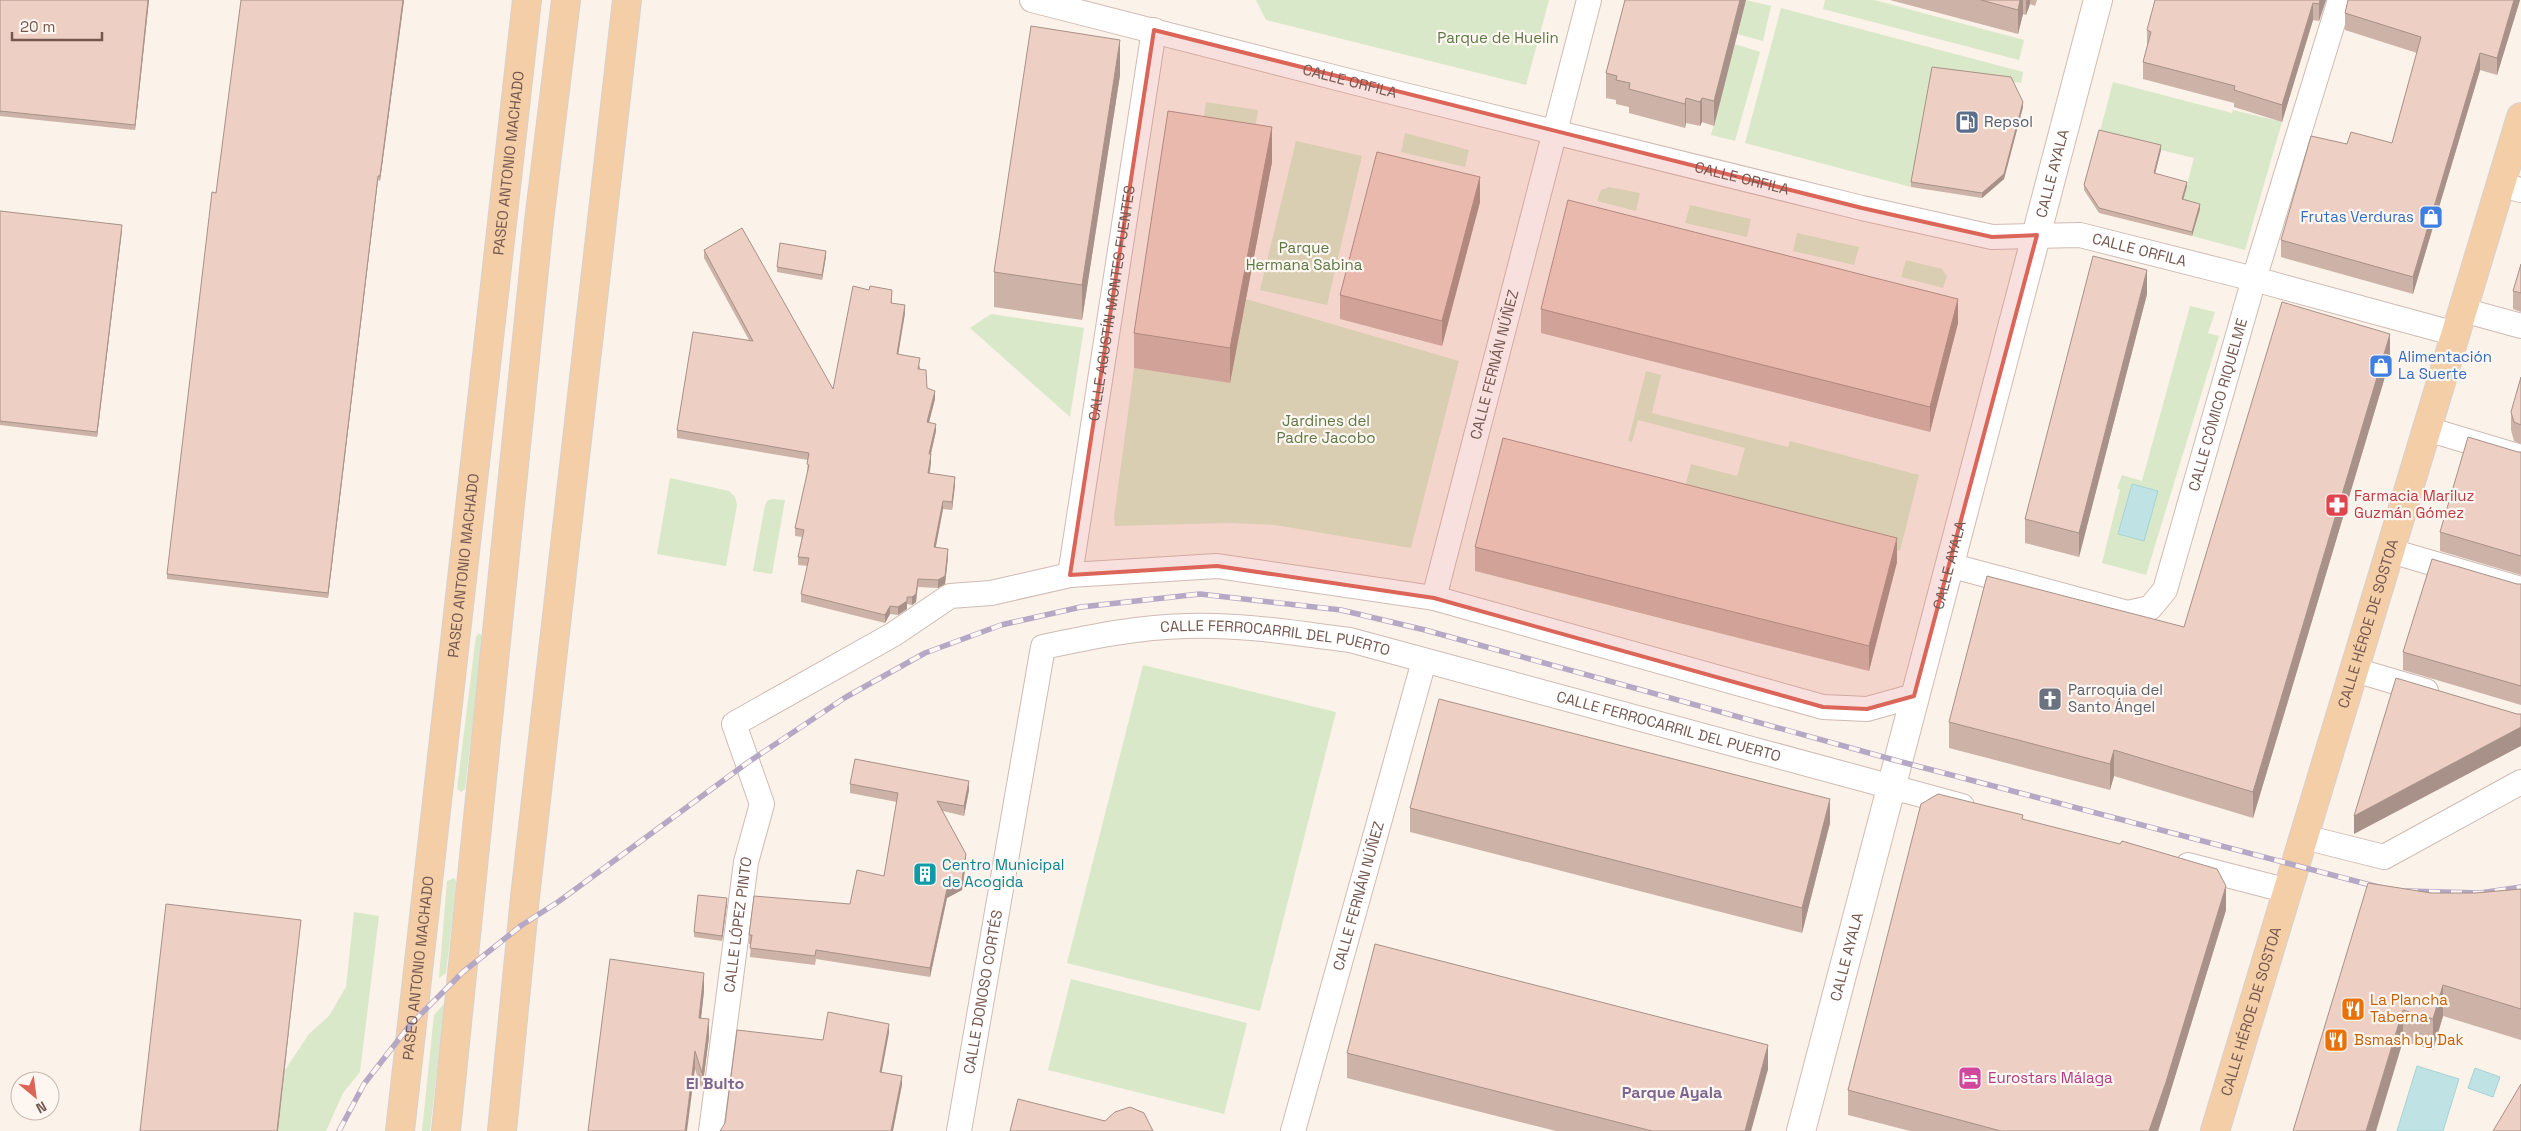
<svg xmlns="http://www.w3.org/2000/svg" width="2521" height="1131" font-family="'Space Grotesk',sans-serif">
<rect width="100%" height="100%" fill="#fbf2e9"/>
<g fill="#d9e8c8">
<polygon points="1256,0 1549,0 1526,85 1266,20"/>
<polygon points="1746,0 1771,6 1763,41 1737,34"/>
<polygon points="1825,0 1874,0 2024,40 2019,60 1823,9"/>
<polygon points="1781,8 2023,72 2021,83 1932,72 1911,187 1745,143"/>
<polygon points="1735,44 1760,52 1735,141 1711,135"/>
<polygon points="2113,82 2232,113 2233,110 2282,122 2245,250 2192,236 2200,209 2182,204 2194,158 2099,135"/>
<polygon points="1206,102 1258,110 1253,144 1201,136"/>
<polygon points="1405,133 1469,150 1465,167 1401,152"/>
<polygon points="1296,141 1362,156 1327,305 1260,290"/>
<polygon points="1609,187 1640,193 1636,211 1597,201 1601,190"/>
<polygon points="1690,205 1751,219 1747,237 1685,223"/>
<polygon points="1797,233 1859,247 1854,265 1793,251"/>
<polygon points="1906,260 1942,269 1947,276 1943,288 1901,277"/>
<polygon points="1246,299 1459,361 1411,548 1275,525 1229,523 1115,526 1114,517 1134,368 1230,383"/>
<polygon points="2190,306 2215,312 2208,333 2219,336 2146,575 2102,563 2120,490 2117,488 2122,475 2142,481"/>
<polygon points="991,314 1084,328 1070,417 970,328"/>
<polygon points="1646,371 1661,375 1652,413 1788,447 1790,441 1919,475 1900,551 1683,495 1691,464 1737,476 1745,448 1638,420 1632,442 1628,441"/>
<polygon points="670,478 729,491 735,497 737,505 726,566 657,554"/>
<polygon points="773,499 785,500 772,574 753,571 765,505 768,500"/>
<polygon points="480,633 483,638 465,789 461,792 457,789 476,636"/>
<polygon points="1143,665 1336,712 1260,1011 1067,963"/>
<polygon points="454,878 457,883 446,973 439,978 447,881"/>
<polygon points="354,912 379,916 360,1072 343,1093 326,1131 277,1131 283,1073 309,1034 329,1016 346,987"/>
<polygon points="1071,979 1247,1023 1224,1114 1048,1070"/>
<polygon points="445,1003 430,1131 422,1131 434,1015"/>
</g>
<g fill="#bfe3e4" stroke="#a6d3d5">
<polygon points="2132,484 2158,491 2144,541 2118,534"/>
<polygon points="2417,1066 2459,1079 2443,1131 2397,1131"/>
<polygon points="2475,1068 2500,1077 2493,1097 2468,1088"/>
</g>
<g fill="none" stroke-linecap="round" stroke-linejoin="round">
<g stroke="#cfbbb3" stroke-width="26">
<g id="street">
<path id="s1" d="M1032 0 1384 90 1862 208 1992 237 2080 235 2254 279 2456 334"/>
<polyline points="2501,185 2521,190"/>
<polyline points="2463,310 2521,326"/>
<polyline points="2427,429 2521,457"/>
<polyline points="2391,551 2521,589"/>
<path id="s2" d="M1949 565 2128 613 2150 608 2165 590 2254 279 2340 0"/>
<path id="s3" d="M1070 575 1154 30"/>
<path id="s4" d="M1434 598 1589 0"/>
<polyline points="2355,670 2426,691"/>
<polyline points="2304,837 2384,857 2521,782"/>
<polyline points="2188,865 2288,891"/>
<path id="s5" d="M711 1131 746 862 762 804 734 724 894 634 950 596 991 593 1070 575 1217 566 1434 598 1823 707 1867 709 1914 696"/>
<path id="s6" d="M959 1131 1043 647C1090 637 1138 627 1186 626 1241 624 1295 633 1350 640L1962 806"/>
<path id="s7" d="M1293 1131 1424 661"/>
</g>
</g>
<g stroke="#d1bbb1" stroke-width="30">
<g id="secondary">
<path id="s8" d="M1801 1131 2098 0"/>
</g>
</g>
<g stroke="#d8d0ce" stroke-width="30">
<g id="primary">
<path id="s9" d="M400 1131 527 0"/>
<polyline points="446,1131 539,221 566,0"/>
<polyline points="502,1131 525,897 627,0"/>
<path id="s10" d="M2215 1131 2521 117"/>
</g>
</g>
<use href="#street" stroke="#fff" stroke-width="24"/>
<use href="#secondary" stroke="#fff" stroke-width="28"/>
<use href="#primary" stroke="#f4cea7" stroke-width="28"/>
<g stroke="#b4a8c5" stroke-width="5.5">
<g id="rail">
<polyline points="2407,891 2480,893 2521,887"/>
<polyline points="339,1131 364,1084 410,1025 463,972 522,925 558,902 747,763 846,697 925,653 1001,625 1081,607 1200,594 1341,610 1425,630 1898,761 2382,888"/>
</g>
</g>
<use href="#rail" stroke="#fef6f0" stroke-width="4" stroke-dasharray="11" stroke-linecap="butt"/>
</g>
<g fill="#cdb2a8">
<polygon points="0,0 149,0 135,130 0,116"/>
<polygon points="404,0 380,181 378,180 328,598 167,579 167,574"/>
<polygon points="1625,0 1746,0 1714,126 1702,122 1700,126 1686,123 1685,128 1629,113 1629,107 1616,104 1616,100 1606,98 1606,73"/>
<polygon points="1890,0 2037,0 2035,6 2030,4 2026,15 2023,14 2018,34"/>
<polygon points="2326,0 2319,21 2313,20 2282,122 2234,107 2234,103 2143,79 2143,62 2147,47 2147,30"/>
<polygon points="2520,0 2497,75 2480,70 2413,294 2281,257 2281,240 2347,144 2392,143 2417,53 2345,30 2345,13"/>
<polygon points="1120,75 1082,320 994,307 994,272"/>
<polygon points="2023,107 2004,179 1982,198 1911,187 1911,182"/>
<polygon points="2161,150 2155,173 2187,186 2183,199 2200,209 2192,236 2099,213 2084,190 2084,185"/>
<polygon points="1272,162 1230,383 1134,368 1134,333"/>
<polygon points="1480,202 1442,346 1340,319 1340,295"/>
<polygon points="0,211 122,230 97,437 0,425"/>
<polygon points="704,250 833,389 892,298 892,303 905,313 898,354 920,366 920,369 927,388 935,399 929,422 936,431 931,454 931,462 930,473 955,485 952,510 943,509 936,547 948,557 945,584 938,588 918,587 916,602 912,605 907,604 907,609 898,615 890,614 885,623 801,602 801,594 808,566 798,565 798,557 802,537 795,536 795,528 808,472 807,472 808,460 677,438 677,430 749,340 704,258"/>
<polygon points="826,256 822,280 777,272 777,267"/>
<polygon points="2521,264 2521,312 2513,309 2513,291"/>
<polygon points="2147,294 2079,557 2025,543 2025,519"/>
<polygon points="1541,309 1958,323 1930,432 1541,333"/>
<polygon points="2390,360 2253,818 2114,776 2110,790 1949,748 1949,722 2184,627"/>
<polygon points="2521,377 2521,444 2514,441 2511,430 2511,412"/>
<polygon points="2518,452 2521,452 2521,575 2440,551 2440,532"/>
<polygon points="1475,547 1897,562 1869,671 1475,571"/>
<polygon points="2517,584 2521,584 2521,705 2403,670 2403,652"/>
<polygon points="850,784 969,790 964,816 943,811 966,863 962,890 947,898 930,977 816,959 815,965 750,957 751,944 749,944 749,935 850,904 884,876 897,802 850,793"/>
<polygon points="1410,808 1830,823 1802,933 1410,832"/>
<polygon points="2023,819 2226,910 2166,1106 2158,1131 1910,1131 1848,1115 1848,1090"/>
<polygon points="2521,889 2521,1040 2443,1016 2433,1050 2403,1041 2293,1131 2431,893 2475,893"/>
<polygon points="727,903 722,941 694,937 694,932"/>
<polygon points="704,991 701,1018 709,1037 702,1091 695,1069 588,1131"/>
<polygon points="1347,1053 1768,1069 1751,1131 1556,1131 1347,1078"/>
</g>
<g fill="#a79188">
<polygon points="148,0 149,0 135,130 135,125"/>
<polygon points="403,0 404,0 380,181 380,176"/>
<polygon points="1740,0 1746,0 1714,126 1714,101"/>
<polygon points="2020,0 2023,0 2023,14 2018,34 2018,10"/>
<polygon points="2026,0 2030,0 2030,4 2026,15"/>
<polygon points="2320,0 2326,0 2319,21 2319,4"/>
<polygon points="2514,0 2520,0 2497,75 2497,58"/>
<polygon points="2313,3 2313,20 2282,122 2282,105"/>
<polygon points="1120,40 1120,75 1082,320 1082,285"/>
<polygon points="2480,53 2480,70 2413,294 2413,277"/>
<polygon points="1686,98 1686,123 1685,128 1685,104"/>
<polygon points="1702,98 1702,122 1700,126 1700,102"/>
<polygon points="2023,102 2023,107 2004,179 1982,198 1982,193"/>
<polygon points="1272,127 1272,162 1230,383 1230,348"/>
<polygon points="2161,145 2161,150 2154,178 2154,173"/>
<polygon points="378,176 378,180 328,598 328,593"/>
<polygon points="1480,177 1480,202 1442,346 1442,321"/>
<polygon points="2187,182 2187,186 2182,204 2182,199"/>
<polygon points="2200,204 2200,209 2192,236 2192,232"/>
<polygon points="122,225 122,230 97,437 97,432"/>
<polygon points="826,251 826,256 822,280 822,275"/>
<polygon points="2147,270 2147,294 2079,557 2079,533"/>
<polygon points="1958,299 1958,323 1930,432 1930,407"/>
<polygon points="905,305 905,313 897,362 897,354"/>
<polygon points="2390,334 2390,360 2253,818 2253,792"/>
<polygon points="935,391 935,399 927,430 927,422"/>
<polygon points="936,424 936,431 929,461 929,454"/>
<polygon points="931,454 931,462 928,481 928,473"/>
<polygon points="955,477 955,485 952,510 952,502"/>
<polygon points="943,501 943,509 934,555 934,547"/>
<polygon points="1897,538 1897,562 1869,671 1869,646"/>
<polygon points="948,549 948,557 945,584 938,588 938,580"/>
<polygon points="918,579 916,602 912,605 912,597"/>
<polygon points="907,597 907,609 898,615 898,607"/>
<polygon points="890,606 890,614 885,623 885,615"/>
<polygon points="2521,727 2521,746 2354,834 2354,816"/>
<polygon points="2114,750 2114,776 2110,790 2110,764"/>
<polygon points="969,781 969,790 964,816 964,806"/>
<polygon points="1830,799 1830,823 1802,933 1802,908"/>
<polygon points="966,854 966,863 962,890 947,898 930,977 930,968 947,889"/>
<polygon points="2226,886 2226,910 2166,1106 2158,1131 2149,1131"/>
<polygon points="727,898 727,903 722,941 722,936"/>
<polygon points="301,920 278,1131 277,1131"/>
<polygon points="704,973 704,991 699,1036 699,1018"/>
<polygon points="2443,985 2443,1016 2433,1050 2433,1019"/>
<polygon points="2403,1010 2403,1041 2376,1131 2366,1131"/>
<polygon points="709,1019 709,1037 702,1091 702,1073"/>
<polygon points="889,1024 889,1033 880,1081 880,1072"/>
<polygon points="1768,1045 1768,1069 1751,1131 1745,1131"/>
<polygon points="695,1051 695,1069 687,1131 685,1131"/>
<polygon points="902,1076 902,1085 893,1131 891,1131"/>
</g>
<g fill="#eecfc3" stroke="#a79188">
<polygon points="0,0 148,0 135,125 0,111"/>
<polygon points="241,0 403,0 380,176 378,176 328,593 167,574 212,192 216,193"/>
<polygon points="1625,0 1740,0 1714,101 1702,98 1700,102 1686,98 1685,104 1629,89 1630,83 1616,80 1617,76 1606,73"/>
<polygon points="1981,0 2020,0 2018,10"/>
<polygon points="2155,0 2320,0 2319,4 2313,3 2282,105 2234,90 2235,86 2143,62 2151,32 2147,30"/>
<polygon points="2348,0 2514,0 2497,58 2480,53 2413,277 2281,240 2311,136 2347,144 2351,132 2392,143 2421,37 2345,13"/>
<polygon points="1031,26 1120,40 1082,285 994,272"/>
<polygon points="1932,67 2011,77 2023,102 2004,174 1982,193 1911,182"/>
<polygon points="1168,111 1272,127 1230,348 1134,333"/>
<polygon points="2099,130 2161,145 2154,173 2187,182 2182,199 2200,204 2192,232 2099,208 2084,185"/>
<polygon points="1377,152 1480,177 1442,321 1340,295"/>
<polygon points="1568,200 1958,299 1930,407 1541,309"/>
<polygon points="0,211 122,225 97,432 0,421"/>
<polygon points="742,228 833,389 853,286 869,290 870,286 892,290 891,303 905,305 897,354 920,358 918,369 926,370 927,388 935,391 927,422 936,424 929,454 931,454 928,473 955,477 952,502 943,501 934,547 948,549 945,576 938,580 918,579 916,594 912,597 907,597 907,601 898,607 890,606 885,615 801,594 809,558 798,557 804,530 795,528 809,465 807,464 809,453 677,430 693,332 753,341 704,250"/>
<polygon points="780,243 826,251 822,275 777,267"/>
<polygon points="2093,256 2147,270 2079,533 2025,519"/>
<polygon points="2521,264 2521,293 2513,291"/>
<polygon points="2282,302 2390,334 2253,792 2114,750 2110,764 1949,722 1987,576 2184,627"/>
<polygon points="2521,377 2521,425 2514,422 2511,412"/>
<polygon points="2468,437 2518,452 2521,452 2521,556 2440,532"/>
<polygon points="1503,438 1897,538 1869,646 1475,547"/>
<polygon points="2432,559 2517,584 2521,584 2521,686 2403,652"/>
<polygon points="2396,678 2517,714 2521,714 2521,727 2354,816"/>
<polygon points="1439,699 1830,799 1802,908 1410,808"/>
<polygon points="855,759 969,781 964,806 937,801 966,854 962,880 947,889 930,968 816,950 815,956 750,948 752,935 749,935 754,896 850,904 857,870 884,876 898,793 850,784"/>
<polygon points="1938,794 2023,815 2022,819 2120,844 2122,841 2217,869 2226,886 2166,1082 2149,1131 2001,1131 1848,1090 1921,804"/>
<polygon points="2368,883 2431,893 2475,893 2521,889 2521,1009 2443,985 2433,1019 2403,1010 2366,1131 2293,1131"/>
<polygon points="698,895 727,898 722,936 694,932"/>
<polygon points="166,904 301,920 277,1131 140,1131"/>
<polygon points="1375,944 1768,1045 1745,1131 1652,1131 1347,1053"/>
<polygon points="610,959 704,973 699,1018 709,1019 702,1073 695,1051 685,1131 588,1131"/>
<polygon points="828,1012 889,1024 880,1072 902,1076 891,1131 720,1131 725,1123 737,1030 823,1040"/>
<polygon points="2521,1084 2521,1131 2493,1131"/>
<polygon points="1018,1099 1105,1121 1115,1112 1130,1107 1144,1113 1153,1131 1010,1131"/>
</g>
<path fill="#db6558" fill-opacity="0.2" stroke="#db6558" stroke-width="4" stroke-linejoin="round" d="M1154 30 1862 208 1992 237 2037 235 1914 696 1867 709 1823 707 1434 598 1217 566 1070 575Z"/>
<defs>
<g id="fuel-square" transform="scale(1.25)"><rect x="-9" y="-9" width="18" height="18" rx="4" fill="#5c6f8a" stroke="#fef6f0"/><path d="M-5.5-6h7V0h2V4h1.3V-2.5L3-4.5l.8-.8L6-3V5H2.5V1h-1V6h-7ZM-4.2-4.7v3.2H.2V-4.7Z" fill="#fff"/></g>
<g id="shop-square" transform="scale(1.25)"><rect x="-9" y="-9" width="18" height="18" rx="4" fill="#3f7fe0" stroke="#fef6f0"/><path d="M-5-2.5h2.3a2.7 3.5 0 0 1 5.4 0H5L5.5 6h-11ZM-1.5-2.5h3a1.5 2.3 0 0 0-3 0Z" fill="#fff"/></g>
<g id="pharmacy-square" transform="scale(1.25)"><rect x="-9" y="-9" width="18" height="18" rx="4" fill="#e0444e" stroke="#fef6f0"/><path d="M-2-6h4v4h4v4h-4v4h-4v-4h-4v-4h4Z" fill="#fff"/></g>
<g id="church-square" transform="scale(1.25)"><rect x="-9" y="-9" width="18" height="18" rx="4" fill="#6b7280" stroke="#fef6f0"/><path d="M-1.2-6h2.4v3.5h3.3v2.4h-3.3V6h-2.4V-.1h-3.3v-2.4h3.3Z" fill="#fff"/></g>
<g id="building-square" transform="scale(1.25)"><rect x="-9" y="-9" width="18" height="18" rx="4" fill="#0f9aa8" stroke="#fef6f0"/><path d="M-4-6H4V6H1V3H-1V6H-4ZM-2.5-4.3h1.7v1.8h-1.7ZM.8-4.3h1.7v1.8H.8ZM-2.5-1h1.7V.8h-1.7ZM.8-1h1.7V.8H.8Z" fill="#fff"/></g>
<g id="restaurant-square" transform="scale(1.25)"><rect x="-9" y="-9" width="18" height="18" rx="4" fill="#e8710a" stroke="#fef6f0"/><path d="M-5-6h1v4h1v-4h1v4h1v-4h1v5L-1.5 .5V6h-2V.5L-5-1ZM5-6V6H3V1.5H1.5Q1.5-4 5-6Z" fill="#fff"/></g>
<g id="hotel-square" transform="scale(1.25)"><rect x="-9" y="-9" width="18" height="18" rx="4" fill="#d1479c" stroke="#fef6f0"/><path d="M-6-4.5h1.5V1H6V5H4.5V3h-9V5H-6ZM-4 0a1.8 1.8 0 1 1 3.6 0ZM.5 0V-2.5h3Q6-2.5 6 0Z" fill="#fff"/></g>
</defs>
<g fill-rule="evenodd">
<use href="#fuel-square" x="1967" y="122"/>
<use href="#shop-square" x="2431" y="217"/>
<use href="#shop-square" x="2381" y="366"/>
<use href="#pharmacy-square" x="2337" y="505"/>
<use href="#church-square" x="2050" y="699"/>
<use href="#building-square" x="925" y="874"/>
<use href="#restaurant-square" x="2353" y="1009"/>
<use href="#restaurant-square" x="2336" y="1040"/>
<use href="#hotel-square" x="1970" y="1078"/>
</g>
<g text-anchor="middle" stroke-width="4.5" stroke-linejoin="round" paint-order="stroke">
<g font-size="15" fill="#5c7847" stroke="#fef6f0">
<text x="1498" y="43">Parque de Huelin</text>
<text x="1304" y="253">Parque<tspan x="1304" dy="17">Hermana Sabina</tspan></text>
<text x="1326" y="426">Jardines del<tspan x="1326" dy="17">Padre Jacobo</tspan></text>
</g>
<g font-size="15" fill="#74574f" stroke="#fef6f0">
<text dy="5" stroke="none"><textPath href="#s1" startOffset="328">CALLE ORFILA</textPath></text>
<text dy="5" stroke="none"><textPath href="#s9" startOffset="974">PASEO ANTONIO MACHADO</textPath></text>
<text dy="5" stroke="none"><textPath href="#s8" startOffset="990">CALLE AYALA</textPath></text>
<text dy="5" stroke="none"><textPath href="#s1" startOffset="732">CALLE ORFILA</textPath></text>
<text dy="5" stroke="none"><textPath href="#s1" startOffset="1138">CALLE ORFILA</textPath></text>
<text dy="5" stroke="none"><textPath href="#s3" startOffset="275">CALLE AGUSTÍN MONTES FUENTES</textPath></text>
<text dy="5" stroke="none"><textPath href="#s4" startOffset="241">CALLE FERNÁN NÚÑEZ</textPath></text>
<text dy="5" stroke="none"><textPath href="#s2" startOffset="424">CALLE CÓMICO RIQUELME</textPath></text>
<text dy="5" stroke="none"><textPath href="#s8" startOffset="585">CALLE AYALA</textPath></text>
<text dy="5" stroke="none"><textPath href="#s9" startOffset="569">PASEO ANTONIO MACHADO</textPath></text>
<text dy="5" stroke="none"><textPath href="#s10" startOffset="530">CALLE HÉROE DE SOSTOA</textPath></text>
<text dy="5" stroke="none"><textPath href="#s6" startOffset="726">CALLE FERROCARRIL DEL PUERTO</textPath></text>
<text dy="5" stroke="none"><textPath href="#s6" startOffset="1131">CALLE FERROCARRIL DEL PUERTO</textPath></text>
<text dy="5" stroke="none"><textPath href="#s7" startOffset="244">CALLE FERNÁN NÚÑEZ</textPath></text>
<text dy="5" stroke="none"><textPath href="#s5" startOffset="208">CALLE LÓPEZ PINTO</textPath></text>
<text dy="5" stroke="none"><textPath href="#s8" startOffset="180">CALLE AYALA</textPath></text>
<text dy="5" stroke="none"><textPath href="#s9" startOffset="164">PASEO ANTONIO MACHADO</textPath></text>
<text dy="5" stroke="none"><textPath href="#s6" startOffset="141">CALLE DONOSO CORTÉS</textPath></text>
<text dy="5" stroke="none"><textPath href="#s10" startOffset="125">CALLE HÉROE DE SOSTOA</textPath></text>
</g>
<g font-size="15" fill="#4e5e75" stroke="#fef6f0" text-anchor="start">
<text x="1984" y="127">Repsol</text>
</g>
<g font-size="15" fill="#366cbe" stroke="#fef6f0" text-anchor="end">
<text x="2414" y="222">Frutas Verduras</text>
<text x="2398" y="362" text-anchor="start">Alimentación<tspan x="2398" dy="17">La Suerte</tspan></text>
</g>
<g font-size="15" fill="#be3a42" stroke="#fef6f0" text-anchor="start">
<text x="2354" y="501">Farmacia Mariluz<tspan x="2354" dy="17">Guzmán Gómez</tspan></text>
</g>
<g font-size="15" fill="#5b616d" stroke="#fef6f0" text-anchor="start">
<text x="2068" y="695">Parroquia del<tspan x="2068" dy="17">Santo Ángel</tspan></text>
</g>
<g font-size="15" fill="#0d838f" stroke="#fef6f0" text-anchor="start">
<text x="942" y="870">Centro Municipal<tspan x="942" dy="17">de Acogida</tspan></text>
</g>
<g font-size="15" fill="#c56008" stroke="#fef6f0" text-anchor="start">
<text x="2370" y="1005">La Plancha<tspan x="2370" dy="17">Taberna</tspan></text>
<text x="2354" y="1045">Bsmash by Dak</text>
</g>
<g font-size="15" fill="#b23c85" stroke="#fef6f0" text-anchor="start">
<text x="1988" y="1083">Eurostars Málaga</text>
</g>
<g font-size="16" font-weight="bold" fill="#7c668f" stroke="#fef6f0">
<text x="715" y="1089">El Bulto</text>
<text x="1672" y="1098">Parque Ayala</text>
</g>
</g>
<g transform="translate(35 1096) rotate(151)"><circle r="24" fill="#fef6f0" stroke="#c7b6b0"/>
<path d="M0-4L9 19L0 12L-9 19Z" fill="#db6558"/>
<text y="-8" font-size="14" font-weight="bold" text-anchor="middle" fill="#74574f">N</text>
</g>
<path d="M12 32v8h90v-8" fill="none" stroke="#74574f" stroke-width="2.5"/>
<text x="20" y="32" font-size="15" fill="#74574f" stroke="#fef6f0" stroke-width="4" paint-order="stroke">20 m</text>
</svg>
